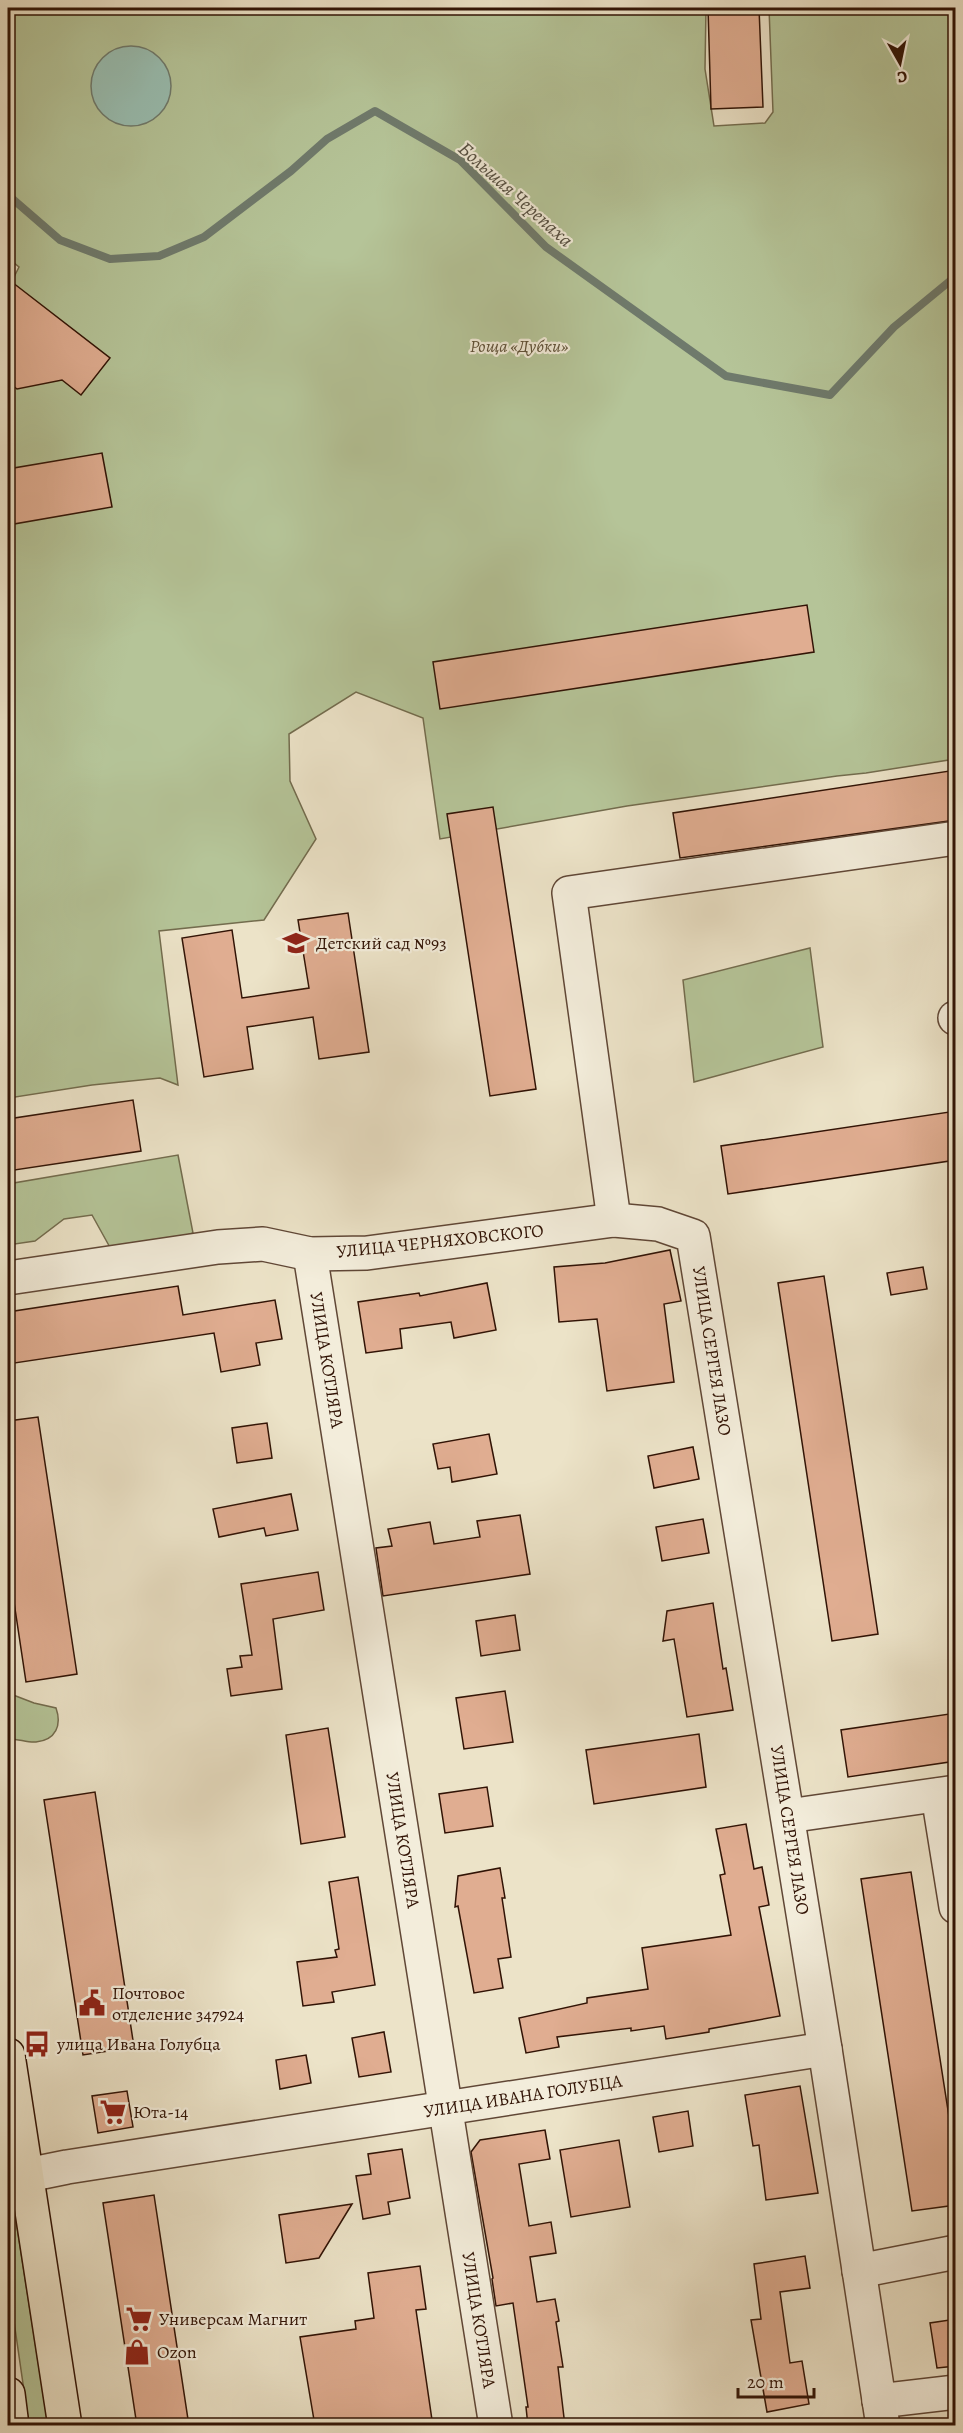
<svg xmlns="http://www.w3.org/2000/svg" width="963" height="2433" font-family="Alegreya,serif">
<rect width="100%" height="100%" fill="#ece3c8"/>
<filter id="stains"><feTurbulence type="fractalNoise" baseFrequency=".00333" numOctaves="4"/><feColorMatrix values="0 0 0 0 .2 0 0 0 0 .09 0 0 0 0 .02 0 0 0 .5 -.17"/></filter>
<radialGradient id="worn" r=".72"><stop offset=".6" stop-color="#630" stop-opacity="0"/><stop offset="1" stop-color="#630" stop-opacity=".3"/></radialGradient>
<g fill="#b5c498" stroke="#736c4e" stroke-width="1.5">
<polygon points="8,8 706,8 705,69 714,126 765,123 773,112 769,8 955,8 955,759 866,773 837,776 627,806 440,839 423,718 356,692 289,734 290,781 316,839 264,920 159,931 178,1085 160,1078 92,1085 9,1098 8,1093 8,289 19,267 8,258"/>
<polygon points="810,948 823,1047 694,1082 683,980"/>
<polygon points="178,1155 193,1233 170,1241 112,1251 92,1215 64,1219 35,1241 8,1245 8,1184"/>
<path d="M8 1693 34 1703 56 1708C62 1725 56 1740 36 1742 27 1743 17 1738 8 1739Z"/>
<polygon points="8,2209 15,2214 48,2425 29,2425 8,2280"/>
</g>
<circle fill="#99beb1" stroke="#6f7a6c" stroke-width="1.5" cx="131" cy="86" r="40"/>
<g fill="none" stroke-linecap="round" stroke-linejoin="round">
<polyline stroke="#6f7a6c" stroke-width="8" points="8,195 60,240 110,259 159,256 204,237 291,171 327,139 375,111 460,160 546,247 726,376 830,395 894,327 956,276"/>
</g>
<g fill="#e0ad91" stroke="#311305" stroke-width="1.5">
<polygon points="708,8 759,8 763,107 711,109"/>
<polygon points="8,279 110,358 81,395 62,380 17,389 8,382"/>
<polygon points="102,453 112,507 8,525 8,469"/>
<polygon points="807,605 814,652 440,709 433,662"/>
<polygon points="956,770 956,820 680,858 673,813"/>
<polygon points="493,807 536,1089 490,1096 447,814"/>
<polygon points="348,913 369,1052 319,1059 313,1017 247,1027 253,1069 204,1077 182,938 232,930 242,998 309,988 298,920"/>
<polygon points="133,1100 141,1151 8,1171 8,1119"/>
<polygon points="956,1111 956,1160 728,1194 721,1146"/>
<polygon points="670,1250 681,1301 664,1304 674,1382 607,1391 597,1319 559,1322 554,1267 605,1263"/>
<polygon points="923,1267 927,1289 891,1295 887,1273"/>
<polygon points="824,1276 878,1634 832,1641 778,1283"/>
<polygon points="487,1283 496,1330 454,1338 451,1322 400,1329 402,1348 366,1353 358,1302 419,1293 420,1296"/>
<polygon points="178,1286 183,1315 275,1300 282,1339 256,1343 260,1365 221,1372 214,1333 8,1364 8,1312"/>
<polygon points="38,1417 77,1674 26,1682 8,1562 8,1421"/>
<polygon points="267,1423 272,1458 237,1463 232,1428"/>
<polygon points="489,1434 497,1474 452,1482 450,1467 438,1469 433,1444"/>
<polygon points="693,1447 699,1479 654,1488 648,1456"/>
<polygon points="291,1494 298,1530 266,1536 264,1528 219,1537 213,1509"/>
<polygon points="520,1515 530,1574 383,1596 376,1548 392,1546 388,1529 430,1522 434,1544 480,1537 477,1521"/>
<polygon points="703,1519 709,1553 662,1561 656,1527"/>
<polygon points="318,1572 324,1610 273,1619 282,1689 231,1696 227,1669 242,1667 240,1656 252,1655 241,1584"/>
<polygon points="713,1603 723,1669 726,1668 733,1710 687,1717 674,1639 663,1641 667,1611"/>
<polygon points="515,1615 520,1650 481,1656 476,1621"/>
<polygon points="505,1691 513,1742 464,1749 456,1698"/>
<polygon points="956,1713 956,1761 848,1777 841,1730"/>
<polygon points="328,1728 345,1837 301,1844 286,1735"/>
<polygon points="699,1734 706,1787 594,1804 586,1750"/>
<polygon points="487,1787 493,1826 445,1833 439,1794"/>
<polygon points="95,1792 134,2047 83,2055 44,1800"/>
<polygon points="746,1824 754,1869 762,1867 769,1905 759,1907 780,2016 709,2029 709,2032 666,2039 664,2026 631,2031 631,2028 557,2037 559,2047 526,2053 519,2018 587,2003 587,1998 648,1989 642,1948 731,1935 720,1875 725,1874 716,1829"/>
<polygon points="500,1868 505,1898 502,1898 511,1957 498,1959 503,1988 474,1993 458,1906 455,1907 458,1876"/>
<polygon points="911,1872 956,2162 956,2205 912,2211 861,1879"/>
<polygon points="358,1877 375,1985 332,1992 334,2002 303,2006 297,1962 337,1957 335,1950 339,1949 329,1882"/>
<polygon points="384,2032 391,2072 359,2077 352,2038"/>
<polygon points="306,2055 311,2083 280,2089 276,2060"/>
<polygon points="800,2086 818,2193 766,2200 759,2145 753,2146 745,2095"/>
<polygon points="127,2091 133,2127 98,2133 92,2096"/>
<polygon points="688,2111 693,2146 659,2152 653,2117"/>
<polygon points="545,2130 550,2159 519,2164 529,2226 551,2222 556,2253 530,2257 537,2302 555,2299 559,2321 556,2322 563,2367 558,2367 565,2426 528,2426 526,2407 528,2407 513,2303 496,2306 492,2279 493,2278 471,2152 480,2140"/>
<polygon points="619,2140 630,2207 571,2217 560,2150"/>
<polygon points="402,2149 410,2198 388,2202 390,2214 363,2219 356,2176 371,2174 368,2154"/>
<polygon points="154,2195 189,2426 137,2426 103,2203"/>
<polygon points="352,2204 319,2258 286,2263 279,2215"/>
<polygon points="805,2256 810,2288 780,2292 790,2363 802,2361 809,2404 767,2412 751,2320 761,2319 754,2264"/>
<polygon points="420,2266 426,2309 416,2310 432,2420 397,2426 315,2426 300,2337 356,2329 355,2321 374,2318 368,2273"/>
<polygon points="956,2319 956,2366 937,2368 930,2323"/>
</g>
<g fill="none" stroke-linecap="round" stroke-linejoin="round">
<g stroke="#604736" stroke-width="36">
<g id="minor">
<polyline points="955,1018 956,1018"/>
<polyline points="614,1220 569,893 956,838"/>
<polyline points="310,1254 496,2426"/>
<polyline points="8,1278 218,1247 263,1244 310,1254 367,1253 614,1220 658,1224 693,1236 825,2049 883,2426"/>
<polyline points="938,1795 956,1907"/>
<polyline points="788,1816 956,1792"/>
<polyline points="8,2179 67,2167 825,2049"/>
<polyline points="859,2271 956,2252"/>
<polyline points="879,2401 956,2392"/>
</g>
</g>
<g stroke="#311305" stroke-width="36">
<g id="major">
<polyline points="8,2055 65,2426"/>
<polyline points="8,2394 12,2426"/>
</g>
</g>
<use href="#minor" stroke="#f3eddb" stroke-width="33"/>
<use href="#major" stroke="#ece3c8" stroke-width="33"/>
</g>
<defs>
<g id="school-bare" transform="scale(2.07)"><path d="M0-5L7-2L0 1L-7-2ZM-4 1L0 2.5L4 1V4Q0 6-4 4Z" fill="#8f2418" stroke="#f3eddb" stroke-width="2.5" paint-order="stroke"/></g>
<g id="civic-bare" transform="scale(2.07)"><path d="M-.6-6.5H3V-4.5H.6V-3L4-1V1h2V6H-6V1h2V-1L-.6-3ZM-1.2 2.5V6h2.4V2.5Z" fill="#8f2418" stroke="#f3eddb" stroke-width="2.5" paint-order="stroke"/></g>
<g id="bus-bare" transform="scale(2.07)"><path d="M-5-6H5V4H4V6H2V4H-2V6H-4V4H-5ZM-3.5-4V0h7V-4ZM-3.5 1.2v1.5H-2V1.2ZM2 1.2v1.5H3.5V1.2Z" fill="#8f2418" stroke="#f3eddb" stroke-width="2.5" paint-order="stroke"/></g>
<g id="supermarket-bare" transform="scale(2.07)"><path d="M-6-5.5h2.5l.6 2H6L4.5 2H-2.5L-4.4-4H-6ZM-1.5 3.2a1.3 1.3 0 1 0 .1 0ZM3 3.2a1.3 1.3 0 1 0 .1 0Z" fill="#8f2418" stroke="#f3eddb" stroke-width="2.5" paint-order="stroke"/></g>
<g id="shop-bare" transform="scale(2.07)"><path d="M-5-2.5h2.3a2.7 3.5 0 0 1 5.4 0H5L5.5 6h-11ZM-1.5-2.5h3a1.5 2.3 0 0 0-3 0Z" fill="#8f2418" stroke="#f3eddb" stroke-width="2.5" paint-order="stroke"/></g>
</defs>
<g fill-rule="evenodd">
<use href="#school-bare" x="296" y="943"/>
<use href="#civic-bare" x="92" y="2003"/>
<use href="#bus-bare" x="37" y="2044"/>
<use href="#supermarket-bare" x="113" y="2112"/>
<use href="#supermarket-bare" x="139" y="2319"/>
<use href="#shop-bare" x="137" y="2352"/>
</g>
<g text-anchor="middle" stroke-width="4.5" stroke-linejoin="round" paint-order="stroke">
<g font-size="18" font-style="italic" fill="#5f5138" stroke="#f3eddb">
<text x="519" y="352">Роща «Дубки»</text>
</g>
<g font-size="18" fill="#311305" stroke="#f3eddb" text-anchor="start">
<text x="316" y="949">Детский сад №93</text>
<text x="112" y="1999">Почтовое<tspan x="112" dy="21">отделение 347924</tspan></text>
<text x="57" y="2050">улица Ивана Голубца</text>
<text x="133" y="2118">Юта-14</text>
<text x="159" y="2325">Универсам Магнит</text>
<text x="157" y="2358">Ozon</text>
</g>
<g font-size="18" fill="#311305" stroke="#f3eddb">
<text transform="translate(440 1241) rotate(-6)" y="6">УЛИЦА ЧЕРНЯХОВСКОГО</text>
<text transform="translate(712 1351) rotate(81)" y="6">УЛИЦА СЕРГЕЯ ЛАЗО</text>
<text transform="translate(327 1360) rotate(81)" y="6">УЛИЦА КОТЛЯРА</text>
<text transform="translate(790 1830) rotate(81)" y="6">УЛИЦА СЕРГЕЯ ЛАЗО</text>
<text transform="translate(403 1840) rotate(81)" y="6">УЛИЦА КОТЛЯРА</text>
<text transform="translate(523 2096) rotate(-9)" y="6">УЛИЦА ИВАНА ГОЛУБЦА</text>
<text transform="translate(479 2320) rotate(81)" y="6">УЛИЦА КОТЛЯРА</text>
</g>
<g font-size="20" font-style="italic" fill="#554f41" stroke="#f3eddb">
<text transform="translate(516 194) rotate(42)" y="7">Большая Черепаха</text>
</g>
</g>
<rect width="963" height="2433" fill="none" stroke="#ece3c8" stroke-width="30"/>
<rect x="9" y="9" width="945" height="2415" fill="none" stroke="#311305" stroke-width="3"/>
<rect x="15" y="15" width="933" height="2403" fill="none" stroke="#311305" stroke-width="1.5"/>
<g transform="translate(900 63) rotate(171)" stroke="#f3eddb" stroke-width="4.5" paint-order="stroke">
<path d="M0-4.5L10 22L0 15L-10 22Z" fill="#311305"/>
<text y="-9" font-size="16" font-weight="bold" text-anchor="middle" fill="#311305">С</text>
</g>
<path d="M738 2388v9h76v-9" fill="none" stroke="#311305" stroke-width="3"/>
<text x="747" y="2388" font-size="18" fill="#311305" stroke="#f3eddb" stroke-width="4.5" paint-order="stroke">20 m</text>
<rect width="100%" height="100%" filter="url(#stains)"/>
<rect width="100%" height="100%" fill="url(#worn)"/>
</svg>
